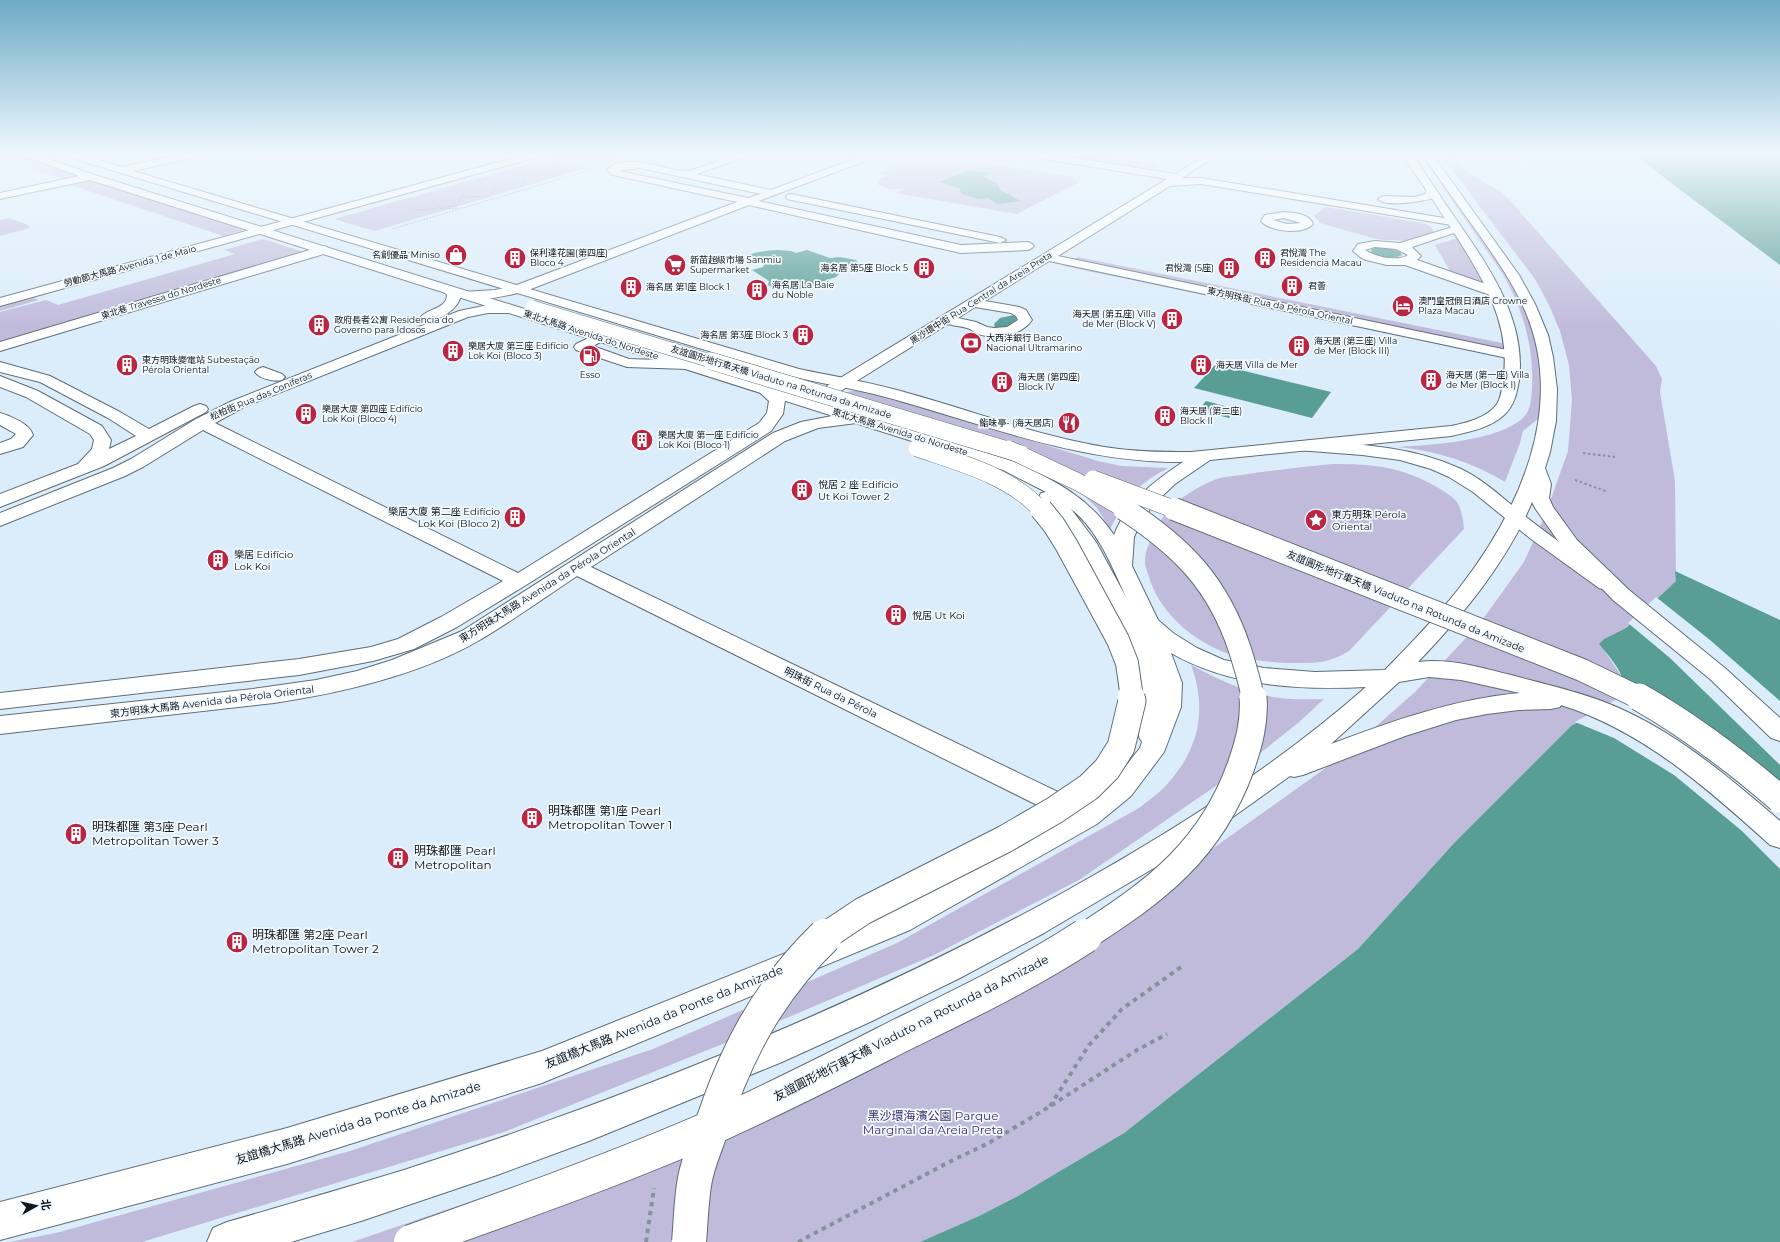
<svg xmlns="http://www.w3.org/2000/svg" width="1780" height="1242" font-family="Montserrat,'Noto Sans SC',sans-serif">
<rect width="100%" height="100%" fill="#dbedfa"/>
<g fill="#c1bbdb">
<polygon points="0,154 13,154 80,175 61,179 0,158"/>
<polygon points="564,154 633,154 375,231 334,219"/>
<polygon points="1038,154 1090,154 1158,165 1147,171"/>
<path d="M1420 154H1426L1521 294 1540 360 1543 415 1523 431 1520 443 1505 482C1473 462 1436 451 1398 447 1431 445 1500 441 1524 417 1531 409 1531 399 1532 389 1534 345 1523 310 1502 273Z"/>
<polygon points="1440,154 1454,154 1469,173 1501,192 1512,203 1656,366 1662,379 1660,392 1675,481 1676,581 1626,628 1604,639 1600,644 1622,677 1626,690 1622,698 1571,726 1456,841 1358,949 1124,1133 1018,1196 979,1216 920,1242 352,1242 624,1149 991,981 1205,854 1341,757 1415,692 1480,623 1524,562 1546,513 1568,451 1572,400 1569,365 1560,331 1549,305 1535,279"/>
<polygon points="917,158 971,162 1070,176 1079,182 1017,214 894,193 904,189 889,189 877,184 882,177 889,176 878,173"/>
<polygon points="91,179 246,229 223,236 68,184"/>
<path d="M1326 207 1422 223C1428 225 1433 226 1434 233L1409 241 1387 240 1376 239 1320 223 1314 216Z"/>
<polygon points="9,218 28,225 30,228 0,236 0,220"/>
<polygon points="1458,238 1487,284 1450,271 1435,245"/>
<polygon points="263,239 304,252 0,343 0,312 46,300 58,305 235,254 224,250"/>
<polygon points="1078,257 1507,344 1501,357 1064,266"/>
<polygon points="29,296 39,300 0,311 0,304"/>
<path d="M861 389 1098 461 1121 466 1168 468C1136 485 1127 497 1110 529L1097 508 1066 478 843 393Z"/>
<path d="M1332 464C1372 464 1399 466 1435 486 1442 490 1452 496 1457 502 1462 510 1463 520 1464 529L1349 651C1326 665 1312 663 1285 663 1272 662 1257 661 1243 658 1202 649 1159 616 1148 574 1147 570 1144 564 1145 560 1145 551 1150 542 1153 534 1165 508 1186 492 1212 481 1222 476 1236 476 1248 474 1276 470 1304 467 1332 464Z"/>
<path d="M1191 665C1219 680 1248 694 1280 698 1295 700 1309 699 1324 699L1298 723 1239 770 1079 880 934 955 782 1020 507 1131 142 1242H9L56 1233 350 1151 653 1049 897 943 1139 808C1149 800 1161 792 1169 782 1200 747 1207 708 1191 665Z"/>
</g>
<g fill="#589e94">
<polygon points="1633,154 1780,154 1780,265"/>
<polygon points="970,170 990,173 984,177 997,183 1001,190 1020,201 998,204 988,198 978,199 962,194 959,188 939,182"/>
<path d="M1375 248H1388L1400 252 1402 255C1393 260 1379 258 1371 252L1372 249Z"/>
<path d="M777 250 791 251 796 253 807 250 830 258 840 257 856 260 858 263 850 267 838 269 839 274 836 277C814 284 791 298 768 285L769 281 752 270 763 267 765 263 747 261 746 257C753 251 768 251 777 250Z"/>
<path d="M1014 315 1017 319C1013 327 1003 329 995 328L994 324 1000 318Z"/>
<polygon points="1216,364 1331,392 1312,418 1194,388"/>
<polygon points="1206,401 1236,409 1229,418 1198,410"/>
<path d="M1675 571 1780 620V1242H920L979 1216 1018 1196 1124 1133 1358 949 1456 841 1571 726 1622 698C1631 679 1611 659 1599 644L1604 639 1626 628 1676 581Z"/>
</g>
<g fill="#dbedfa">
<polygon points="1656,597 1710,640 1780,701 1780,765 1670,658 1628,623"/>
<polygon points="1621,697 1780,786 1780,869 1742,831 1674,775 1614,738 1575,722"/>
</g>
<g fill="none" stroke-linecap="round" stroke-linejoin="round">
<g stroke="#5e6d78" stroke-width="2">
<g id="minor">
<polygon points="528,154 543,154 541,156 0,306 0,298"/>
<path d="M736 154H750L748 156 696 174 771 190 867 154H880L878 156 759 201 961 245 1028 242 1032 244 1034 246 1032 248 1028 250 961 253 749 205 523 292C504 296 482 302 463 298L461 295 463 292 495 290 514 286 737 202 613 175 607 170C623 152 663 169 683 171 692 172 725 158 736 154ZM640 168 761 194 748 198 619 171Z"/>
<path d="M1027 154H1049L1175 174 1208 154H1219L1182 178H1201L1456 220 1458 222 1452 225 1201 184 1170 186 1058 256 1512 351 1517 352 1519 355 1517 358 1512 359 1049 261 985 301 1019 307 1026 310 1032 320C1021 336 996 340 978 334 974 332 971 329 967 328 961 326 954 326 948 324L839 392 837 402 845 412 843 415 864 416 866 419 864 422 818 428 785 441 591 567 1085 805 1089 812 1085 819 1075 822 1065 819 577 576C544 598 512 621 478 641 419 675 341 693 274 703L0 734V716L253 689 316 680 357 671 392 660 462 631 773 433 801 422 832 416 821 402 822 393 827 386 1167 179 1032 157ZM975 307 1011 313 1016 316 1018 320 1007 327 994 328 987 327 976 322 958 318Z"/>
<path d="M1431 188 1436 191 1434 198C1423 201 1386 208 1378 199L1383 196 1415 197 1425 194 1427 189Z"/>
<polygon points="791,194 1000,237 1006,240 1000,243 787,199 786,197 787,195"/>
<path d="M1283 212C1293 213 1309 213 1313 224 1304 235 1270 232 1261 221L1265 215ZM1283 218 1301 223 1287 224 1273 220Z"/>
<path d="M1456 226 1460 227 1462 229 1460 231 1412 247 1421 256 1417 260 1500 289 1501 292 1500 295H1490L1405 265H1387L1366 260 1360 257 1353 251 1358 244 1375 241 1400 243ZM1375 247 1396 249 1408 255C1397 262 1376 257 1365 250Z"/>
<polygon points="323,246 327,247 329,250 327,253 0,351 0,342"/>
<path d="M448 286 453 287 461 294C460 309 436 324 422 321L420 318C427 308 446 310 447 295L442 290 443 287Z"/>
<path d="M488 305 516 307 518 310 516 313H488L468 317 244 407 215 423 518 573 759 423 767 413 769 401 756 389 758 386C769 383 779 391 785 400L783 414 771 431 526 585 457 627 414 649 373 661 299 675 0 709V693L299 659 371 647 398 639 441 617 503 581 203 430 143 467 125 476 0 526V513L113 468 131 459 196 419 232 401 459 311Z"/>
<polygon points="599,333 604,334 606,337 604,340 593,346 629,359 688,361 693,362 695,365 693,368 688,369 627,367 576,350 574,347 576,344"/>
<polygon points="0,362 50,376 120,412 149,429 194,406 200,404 206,406 208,409 206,412 104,466 0,507 0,494 78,464 92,449 94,440 90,434 26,397 0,387 0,376 38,391 102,426 111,440 109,449 136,436 108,418 40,382 0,372"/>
<path d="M263 367 282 374 285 377 282 380C274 382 260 379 255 372L258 369Z"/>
<path d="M0 413C11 416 30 424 33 435L23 447 0 454V443L11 439 16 434 0 425Z"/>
<path d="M1304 441C1357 444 1412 446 1461 469 1484 480 1503 498 1522 514 1552 537 1582 559 1613 580L1616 584 1613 588 1606 590 1599 588 1531 539 1473 492 1449 477 1431 469 1400 460 1362 455 1298 450 1295 446 1298 442Z"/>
</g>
</g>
<g stroke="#5e6d78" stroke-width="2">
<path id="major" d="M21 154H35L95 175 1015 462C1056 481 1088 497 1114 535 1126 503 1155 480 1183 462 1083 463 994 428 900 401 864 390 827 385 791 376L65 156 63 154H78L122 167 183 154H201L196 157 133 171 799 369C837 377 874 383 911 394 980 413 1048 440 1119 449 1143 452 1167 452 1191 452L1451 426C1466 423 1487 418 1497 404 1501 398 1502 388 1503 381 1513 323 1479 272 1449 225 1434 201 1418 178 1402 154H1412C1425 173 1438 193 1451 212 1484 260 1527 317 1519 380 1517 393 1514 406 1504 415 1490 428 1469 432 1451 436L1210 460 1175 484 1155 503 1141 521 1134 537 1132 566 1158 620 1173 633 1197 648 1224 660 1264 668 1315 672 1385 670C1411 643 1437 617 1460 587 1519 511 1566 409 1526 313 1514 284 1496 259 1478 233 1459 207 1441 181 1422 154H1432L1519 275 1535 304 1548 335 1553 357 1557 389 1556 421 1550 452 1545 468 1551 484 1549 498 1553 507 1577 540 1629 590 1726 669 1780 718V741L1771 738 1710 679 1613 600 1563 548 1535 508 1532 502C1507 562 1463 615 1418 662 1449 658 1482 668 1511 675 1548 685 1586 693 1621 709 1681 736 1731 779 1780 821V848L1770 845C1707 788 1643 731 1561 705L1560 707 1551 709 1519 710 1487 714 1456 720 1405 736 1303 775 1294 777 1290 776 1223 824 1176 855 1044 933 958 979 870 1022 782 1062 589 1141 497 1175 361 1221 291 1242H207L213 1228 227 1222C286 1205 345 1188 404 1170 632 1096 857 1007 1066 891 1172 832 1275 767 1366 687 1299 690 1230 687 1171 653L1182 683 1181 707 1164 752 1131 796 1097 824 910 930 542 1083 287 1164 0 1240V1202L287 1128 542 1051 888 912 1077 810 1113 782 1140 748 1142 742 1139 737 1140 707 1138 684 1135 665 1128 644 1076 542 1062 522 1039 497 1041 493 1046 492 1003 470 90 180 0 199V193L79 176 23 156ZM1071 509C1099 531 1112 567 1127 599L1096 542ZM1429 677 1461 680 1520 693C1454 699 1392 721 1331 744L1399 682Z"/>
</g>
<g stroke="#85929b" stroke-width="1" stroke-dasharray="1.5 1.5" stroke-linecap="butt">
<polyline points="560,155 589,155 589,161 563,162 564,156"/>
<polyline points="555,164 563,162"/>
<polyline points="547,172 592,168"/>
<polyline points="522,187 526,178"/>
<polyline points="460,197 490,196 495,187"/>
<polyline points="439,207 456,206 461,198"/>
<polyline points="413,210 458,208"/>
<polyline points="392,229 590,170"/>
</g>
<g stroke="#85929b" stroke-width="2" stroke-dasharray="2.5 2.5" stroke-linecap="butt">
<polyline points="1583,453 1615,457"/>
<polyline points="1575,480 1608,492"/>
</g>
<g stroke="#85929b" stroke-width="4" stroke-dasharray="4.5 4.5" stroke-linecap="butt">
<polyline points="1050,1106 1089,1045 1122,1009 1181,967"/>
<polyline points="798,1242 953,1160 987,1144 1049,1107 1137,1050 1167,1034"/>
</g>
<use href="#minor" fill="#fff" fill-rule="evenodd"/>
<use href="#major" fill="#fff" fill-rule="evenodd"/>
<g stroke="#5e6d78" stroke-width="14" stroke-linecap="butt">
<polyline id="major-bridge-far4" points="532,307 714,362"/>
</g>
<g stroke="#5e6d78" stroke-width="18" stroke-linecap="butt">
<g id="major-bridge-far3">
<polyline points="711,361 1021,454"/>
<path d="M917 448C960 463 1009 475 1041 510"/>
<polyline points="1008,449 1078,482 1126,510"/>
<polyline points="1093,479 1176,510"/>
</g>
</g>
<g stroke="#5e6d78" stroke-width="24" stroke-linecap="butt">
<g id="major-bridge-far2">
<polyline points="1041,509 1054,525 1067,546 1118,640 1127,663 1132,698"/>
<path d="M1124 509C1182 547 1218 583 1240 650 1245 666 1250 682 1253 698"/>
<polyline points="1174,509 1582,670 1640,698"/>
</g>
</g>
<g stroke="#5e6d78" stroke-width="29" stroke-linecap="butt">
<g id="major-bridge-far1">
<path d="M1639 697C1690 726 1736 761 1780 799"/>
<polyline points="824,937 863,911 1005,839 1055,810 1089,787 1107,769 1121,747 1132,701 1131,697"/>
<path d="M1084 937C1156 891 1211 850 1241 766 1249 743 1255 721 1253 697"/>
</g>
</g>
<g stroke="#5e6d78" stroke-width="36" stroke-linecap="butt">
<g id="major-bridge">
<path d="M411 1242C507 1208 603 1174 697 1134 766 1104 834 1069 901 1035 964 1004 1027 974 1085 936"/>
<path d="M689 1242C691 1221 691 1199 695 1179 698 1163 705 1147 710 1132 734 1056 767 992 825 936"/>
</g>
</g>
<polyline stroke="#85929b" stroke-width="4" stroke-dasharray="4.5 4.5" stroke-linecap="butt" points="646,1242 654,1188"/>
<use href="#major-bridge-far4" stroke="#fff" stroke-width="13"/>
<use href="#major-bridge-far3" stroke="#fff" stroke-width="17"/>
<use href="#major-bridge-far2" stroke="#fff" stroke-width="22"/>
<use href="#major-bridge-far1" stroke="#fff" stroke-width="27"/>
<use href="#major-bridge" stroke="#fff" stroke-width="34"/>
</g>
<linearGradient id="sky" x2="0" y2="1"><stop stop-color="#6eabc6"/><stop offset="0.47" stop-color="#eff7fd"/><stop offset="1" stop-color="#eff7fd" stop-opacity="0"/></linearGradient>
<rect width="1780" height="328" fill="url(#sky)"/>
<defs>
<g id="shop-disc" transform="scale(1.15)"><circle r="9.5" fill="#b82642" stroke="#f1f8fe"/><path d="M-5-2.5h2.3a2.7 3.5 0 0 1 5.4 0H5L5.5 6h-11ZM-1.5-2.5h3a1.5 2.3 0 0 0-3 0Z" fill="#fff"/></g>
<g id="building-disc" transform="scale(1.15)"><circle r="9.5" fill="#b82642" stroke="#f1f8fe"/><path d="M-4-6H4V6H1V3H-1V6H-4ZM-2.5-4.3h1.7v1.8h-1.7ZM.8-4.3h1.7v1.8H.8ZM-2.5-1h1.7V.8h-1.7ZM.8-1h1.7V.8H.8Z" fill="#fff"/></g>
<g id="supermarket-disc" transform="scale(1.15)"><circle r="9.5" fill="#b82642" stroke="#f1f8fe"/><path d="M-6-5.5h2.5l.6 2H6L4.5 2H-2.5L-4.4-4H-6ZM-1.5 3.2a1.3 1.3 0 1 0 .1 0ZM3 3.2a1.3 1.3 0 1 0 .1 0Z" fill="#fff"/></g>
<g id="hotel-disc" transform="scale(1.15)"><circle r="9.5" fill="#b82642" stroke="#f1f8fe"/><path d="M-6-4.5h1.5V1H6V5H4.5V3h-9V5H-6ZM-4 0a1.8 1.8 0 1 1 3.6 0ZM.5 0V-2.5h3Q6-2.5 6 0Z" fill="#fff"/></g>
<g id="bank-disc" transform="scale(1.15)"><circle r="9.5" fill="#b82642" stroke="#f1f8fe"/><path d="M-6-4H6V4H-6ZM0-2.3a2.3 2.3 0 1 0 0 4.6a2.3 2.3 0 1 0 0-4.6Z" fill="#fff"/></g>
<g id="fuel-disc" transform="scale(1.15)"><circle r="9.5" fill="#b82642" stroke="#f1f8fe"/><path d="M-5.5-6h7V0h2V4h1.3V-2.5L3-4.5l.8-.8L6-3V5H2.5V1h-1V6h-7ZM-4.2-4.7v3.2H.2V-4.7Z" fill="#fff"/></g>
<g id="restaurant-disc" transform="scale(1.15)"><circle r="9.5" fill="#b82642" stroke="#f1f8fe"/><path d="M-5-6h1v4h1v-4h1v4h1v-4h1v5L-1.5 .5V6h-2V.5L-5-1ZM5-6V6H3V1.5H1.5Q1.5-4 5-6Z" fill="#fff"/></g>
<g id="sight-disc" transform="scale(1.15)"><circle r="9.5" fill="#b82642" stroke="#f1f8fe"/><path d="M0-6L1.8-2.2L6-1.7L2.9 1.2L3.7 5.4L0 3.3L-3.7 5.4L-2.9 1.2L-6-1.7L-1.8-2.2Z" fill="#fff"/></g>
</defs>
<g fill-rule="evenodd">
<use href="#shop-disc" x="456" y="255"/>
<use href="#building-disc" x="515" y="258"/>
<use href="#building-disc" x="1265" y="258"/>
<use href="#supermarket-disc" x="675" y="265"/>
<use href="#building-disc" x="924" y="268"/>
<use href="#building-disc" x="1229" y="268"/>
<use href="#building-disc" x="1292" y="286"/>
<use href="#building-disc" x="631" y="287"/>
<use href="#building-disc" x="757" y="290"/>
<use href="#hotel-disc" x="1403" y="306"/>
<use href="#building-disc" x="1172" y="319"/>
<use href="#building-disc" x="319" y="325"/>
<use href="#building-disc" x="803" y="335"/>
<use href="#bank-disc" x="971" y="343"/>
<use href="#building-disc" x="1299" y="346"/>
<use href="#building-disc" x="453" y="351"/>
<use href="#fuel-disc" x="590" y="356"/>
<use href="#building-disc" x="127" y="365"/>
<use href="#building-disc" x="1201" y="365"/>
<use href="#building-disc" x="1431" y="380"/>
<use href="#building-disc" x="1002" y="382"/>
<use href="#building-disc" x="306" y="414"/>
<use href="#building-disc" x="1165" y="416"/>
<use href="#restaurant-disc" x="1069" y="423"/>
<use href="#building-disc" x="642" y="440"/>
<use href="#building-disc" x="802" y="490"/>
<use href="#building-disc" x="515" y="517"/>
<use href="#sight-disc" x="1316" y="520"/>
<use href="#building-disc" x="218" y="560"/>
<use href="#building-disc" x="896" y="615"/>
<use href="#building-disc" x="532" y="818"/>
<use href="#building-disc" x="76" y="834"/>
<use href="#building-disc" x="398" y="858"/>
<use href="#building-disc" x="237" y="942"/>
</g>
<g text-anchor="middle" stroke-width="3.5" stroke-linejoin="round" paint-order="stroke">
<g font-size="9" fill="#10161b" stroke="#f1f8fe" text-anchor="start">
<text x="530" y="256">保利達花園(第四座)<tspan x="530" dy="10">Bloco 4</tspan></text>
<text x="1280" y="256">君悅灣 The<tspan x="1280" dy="10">Residencia Macau</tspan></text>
<text x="440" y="258" text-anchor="end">名創優品 Miniso</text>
<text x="690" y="263">新苗超級市場 Sanmiu<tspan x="690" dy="10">Supermarket</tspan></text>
<text x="908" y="271" text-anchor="end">海名居 第5座 Block 5</text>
<text x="1214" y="271" text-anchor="end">君悅灣 (5座)</text>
<text x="772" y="288">海名居 La Baie<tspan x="772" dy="10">du Noble</tspan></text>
<text x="1308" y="289">君薈</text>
<text x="646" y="290">海名居 第1座 Block 1</text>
<text x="1418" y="304">澳門皇冠假日酒店 Crowne<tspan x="1418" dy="10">Plaza Macau</tspan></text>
<text x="1156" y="317" text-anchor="end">海天居 (第五座) Villa<tspan x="1156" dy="10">de Mer (Block V)</tspan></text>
<text x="334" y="323">政府長者公寓 Residencia do<tspan x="334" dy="10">Governo para Idosos</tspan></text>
<text x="788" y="338" text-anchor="end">海名居 第3座 Block 3</text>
<text x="986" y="341">大西洋銀行 Banco<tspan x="986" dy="10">Nacional Ultramarino</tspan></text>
<text x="1314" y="344">海天居 (第三座) Villa<tspan x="1314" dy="10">de Mer (Block III)</tspan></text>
<text x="468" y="349">樂居大廈 第三座 Edifício<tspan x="468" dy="10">Lok Koi (Bloco 3)</tspan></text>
<text x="142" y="363">東方明珠變電站 Subestação<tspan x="142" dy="10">Pérola Oriental</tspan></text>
<text x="1216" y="368">海天居 Villa de Mer</text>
<text x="590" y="378" text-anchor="middle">Esso</text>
<text x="1446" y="378">海天居 (第一座) Villa<tspan x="1446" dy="10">de Mer (Block I)</tspan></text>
<text x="1018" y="380">海天居 (第四座)<tspan x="1018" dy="10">Block IV</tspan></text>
<text x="322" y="412">樂居大廈 第四座 Edifício<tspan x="322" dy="10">Lok Koi (Bloco 4)</tspan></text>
<text x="1180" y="414">海天居 (第二座)<tspan x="1180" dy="10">Block II</tspan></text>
<text x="1054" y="426" text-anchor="end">鮨味亭- (海天居店)</text>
<text x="658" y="438">樂居大廈 第一座 Edifício<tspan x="658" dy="10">Lok Koi (Bloco 1)</tspan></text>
</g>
<g font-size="9" fill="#10161b" stroke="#f1f8fe">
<text transform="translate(130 266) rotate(-15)" y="3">勞動節大馬路 Avenida 1 de Maio</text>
<text transform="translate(161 298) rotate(-17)" y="3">東北巷 Travessa do Nordeste</text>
<text transform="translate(981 298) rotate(-32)" y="3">黑沙環中街 Rua Central da Areia Preta</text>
<text transform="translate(1280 306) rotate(12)" y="3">東方明珠街 Rua da Pérola Oriental</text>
<text transform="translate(591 335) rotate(18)" y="3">東北大馬路 Avenida do Nordeste</text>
<text transform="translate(781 382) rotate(17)" y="3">友誼圓形地行車天橋 Viaduto na Rotunda da Amizade</text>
<text transform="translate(261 396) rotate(-23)" y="3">松柏街 Rua das Coníferas</text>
<text transform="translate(900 432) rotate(17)" y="3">東北大馬路 Avenida do Nordeste</text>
</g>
<g font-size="10" fill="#10161b" stroke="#f1f8fe" text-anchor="start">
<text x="818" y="488">悅居 2 座 Edifício<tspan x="818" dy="12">Ut Koi Tower 2</tspan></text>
<text x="500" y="515" text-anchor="end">樂居大廈 第二座 Edifício<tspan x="500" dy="12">Lok Koi (Bloco 2)</tspan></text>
<text x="1332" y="518">東方明珠 Pérola<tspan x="1332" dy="12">Oriental</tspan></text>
<text x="234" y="558">樂居 Edifício<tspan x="234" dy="12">Lok Koi</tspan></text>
<text x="912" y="619">悅居 Ut Koi</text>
</g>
<g font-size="10" fill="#10161b" stroke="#f1f8fe">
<text transform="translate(547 585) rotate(-32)" y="4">東方明珠大馬路 Avenida da Pérola Oriental</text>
<text transform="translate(1406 601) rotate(22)" y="4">友誼圓形地行車天橋 Viaduto na Rotunda da Amizade</text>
<text transform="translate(831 692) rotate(26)" y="4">明珠街 Rua da Pérola</text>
<text transform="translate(212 701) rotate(-7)" y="4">東方明珠大馬路 Avenida da Pérola Oriental</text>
</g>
<g font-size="12" fill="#10161b" stroke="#f1f8fe" text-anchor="start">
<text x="548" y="815">明珠都匯 第1座 Pearl<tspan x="548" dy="14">Metropolitan Tower 1</tspan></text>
<text x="92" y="831">明珠都匯 第3座 Pearl<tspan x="92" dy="14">Metropolitan Tower 3</tspan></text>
<text x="414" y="855">明珠都匯 Pearl<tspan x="414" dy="14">Metropolitan</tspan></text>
<text x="252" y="939">明珠都匯 第2座 Pearl<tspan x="252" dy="14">Metropolitan Tower 2</tspan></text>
</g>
<g font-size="12" fill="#10161b" stroke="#f1f8fe">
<text transform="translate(664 1017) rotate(-22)" y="4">友誼橋大馬路 Avenida da Ponte da Amizade</text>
<text transform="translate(911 1028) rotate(-27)" y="4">友誼圓形地行車天橋 Viaduto na Rotunda da Amizade</text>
<text transform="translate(358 1123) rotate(-17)" y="4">友誼橋大馬路 Avenida da Ponte da Amizade</text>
</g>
<g font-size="12" fill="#42306e" stroke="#f1f8fe">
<text x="933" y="1120">黑沙環海濱公園 Parque<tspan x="933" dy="14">Marginal da Areia Preta</tspan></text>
</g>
</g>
<g transform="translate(36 1206) rotate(82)" stroke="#f1f8fe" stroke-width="3" paint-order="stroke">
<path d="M0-3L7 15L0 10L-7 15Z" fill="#10161b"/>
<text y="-6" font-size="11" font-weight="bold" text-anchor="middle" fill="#10161b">北</text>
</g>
</svg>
